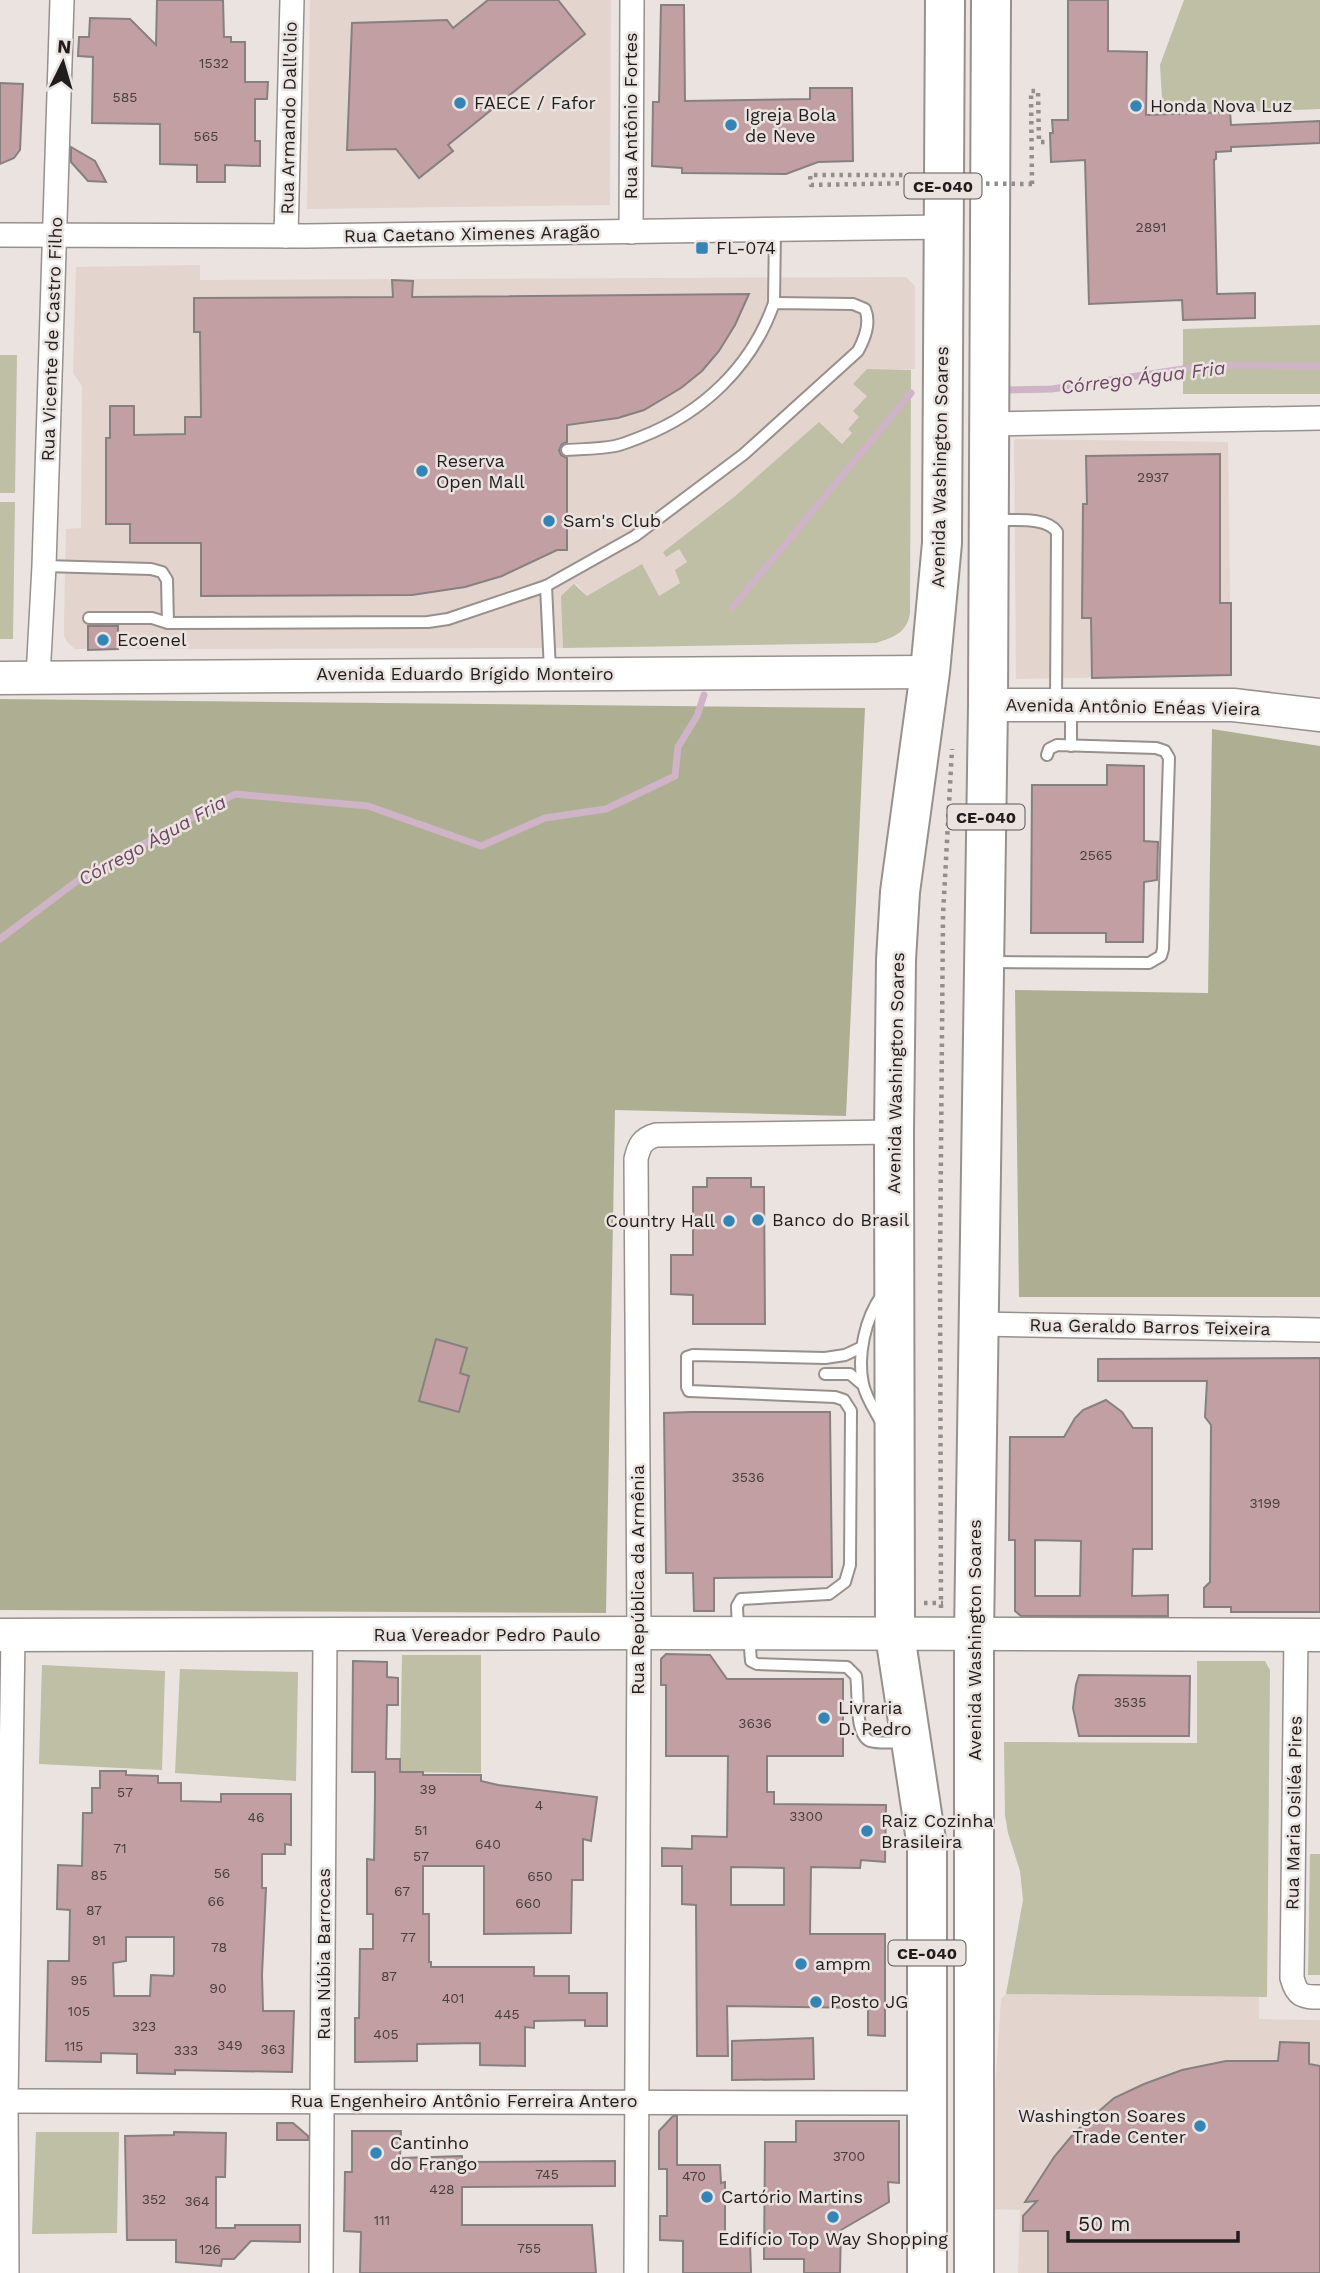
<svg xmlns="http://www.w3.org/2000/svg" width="1320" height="2273" font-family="'Work Sans',sans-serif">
<rect width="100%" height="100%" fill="#eae3e0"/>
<g fill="#e3d4ce">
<polygon points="310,0 611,0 610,205 307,209"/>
<polygon points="200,265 200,280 906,277 915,286 915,369 867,370 854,384 868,395 853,410 860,417 848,429 852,433 841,445 819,422 734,497 663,552 667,556 679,549 687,563 681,582 659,596 587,596 577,584 562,596 563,648 75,649 67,642 64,636 64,622 66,529 81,528 82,386 73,373 76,267"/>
<polygon points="1014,439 1228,442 1231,675 1016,679"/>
<polygon points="1006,1994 1259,1997 1259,2019 1320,2020 1320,2273 1018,2273 1020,2210 994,2209 995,2089 1001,1999"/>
</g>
<g fill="#bebfa4">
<polygon points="1184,0 1320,0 1320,109 1163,115 1160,65"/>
<polygon points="1320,325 1320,394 1183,394 1183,329"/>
<polygon points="0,355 17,355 15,493 0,493"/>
<path d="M867 369 911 370 910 613C907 633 894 637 876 643L563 648 561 596 574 584 587 596 642 564 659 596 680 583 675 570 687 562 679 549 666 557 663 552 734 497 819 422 842 444 852 433 848 429 859 417 853 411 867 396 853 384Z"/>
<polygon points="0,502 15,502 13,639 0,639"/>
<polygon points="402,1655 481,1655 481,1773 400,1772"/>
<polygon points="1197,1661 1265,1661 1270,1670 1267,1997 1006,1994 1023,1900 1020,1871 1008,1833 1005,1815 1004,1742 1197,1743"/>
<polygon points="42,1665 165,1671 162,1770 39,1764"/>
<polygon points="180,1669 298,1672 296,1781 175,1773"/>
<polygon points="1310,1854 1320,1854 1320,1975 1308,1975"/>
<polygon points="36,2132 119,2132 117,2233 32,2234"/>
</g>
<g fill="#aeaf92">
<polygon points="0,699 865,708 846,1116 615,1110 606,1613 0,1610"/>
<polygon points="1212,729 1320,746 1320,1297 1019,1297 1015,990 1208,993"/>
</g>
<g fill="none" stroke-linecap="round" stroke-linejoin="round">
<g stroke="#cfb3c6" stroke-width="7">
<polyline points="1007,390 1052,389 1209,365 1320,366"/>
<polyline points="732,608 911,393"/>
<polyline points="0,939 81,878 235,794 368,806 481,846 545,818 606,809 675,776 678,747 697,716 704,695"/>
</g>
</g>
<g fill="#c19fa3" stroke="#878081" stroke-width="2" fill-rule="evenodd">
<polygon points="157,0 223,0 224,37 231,37 231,42 245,42 245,82 268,82 267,99 255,99 255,141 260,141 260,166 225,165 225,182 197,182 197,165 160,164 160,124 92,123 93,57 78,56 79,37 89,37 90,18 130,19 156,45"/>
<polygon points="488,0 558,0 585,34 448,145 453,151 419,178 396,149 347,150 352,23 447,20 453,28"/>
<polygon points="1068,0 1108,0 1108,51 1147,52 1146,115 1230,112 1231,125 1320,121 1320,143 1231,147 1231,151 1216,152 1216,159 1214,160 1217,294 1255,293 1255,318 1183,320 1182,300 1089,304 1085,160 1051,162 1050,133 1053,133 1052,120 1068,120"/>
<polygon points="661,5 684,5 685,101 810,99 810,88 852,88 853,161 818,162 786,174 682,173 682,168 652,166 653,102 659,102"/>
<polygon points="0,83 23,84 20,150 14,158 0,164"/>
<polygon points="71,147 95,161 106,182 88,181 71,162"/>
<polygon points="392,280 413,281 412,297 749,294 735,325 719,351 702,371 681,388 644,410 618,418 567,425 567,442 562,444 559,450 561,455 567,458 567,550 557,550 502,576 465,587 412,595 201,596 201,543 130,543 130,524 106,524 106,438 110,438 110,406 134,406 134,435 185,434 185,417 201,417 200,332 194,332 194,298 393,297"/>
<polygon points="1220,454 1220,603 1231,603 1231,675 1092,678 1091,618 1082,618 1083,504 1087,504 1086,456"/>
<polygon points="88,626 118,626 118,649 88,650"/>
<polygon points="1107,765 1144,766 1144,841 1158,842 1157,880 1144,882 1143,942 1106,942 1106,933 1031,933 1032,785 1107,785"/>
<polygon points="707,1178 751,1178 751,1187 764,1187 765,1324 693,1324 693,1295 671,1294 671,1255 693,1255 693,1187 707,1187"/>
<polygon points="436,1339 467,1348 460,1373 469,1376 459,1412 419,1401"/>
<polygon points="1320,1358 1320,1612 1231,1612 1231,1607 1204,1607 1204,1588 1210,1582 1211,1425 1205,1417 1207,1381 1098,1381 1098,1359"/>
<path d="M1106 1400 1122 1412 1133 1428H1152V1549H1133L1132 1596 1168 1595V1616H1021L1015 1611V1540H1009L1010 1437H1064L1075 1418 1083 1410ZM1035 1540 1081 1541 1080 1596H1035Z"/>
<polygon points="691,1412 830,1412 832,1577 714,1578 714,1611 694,1611 693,1573 666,1573 664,1413"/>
<path d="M666 1654 710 1655 727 1679H843V1756H767V1792H774V1804L886 1805 885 1862 861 1860 860 1868 811 1867 810 1934H885V2036L868 2035V2008L727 2006 728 2056H697L696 1905 682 1904V1866H662V1848L692 1849V1836L727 1837 728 1756H666V1685H661V1659ZM731 1867 784 1868V1905H731Z"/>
<polygon points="353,1661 387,1662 387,1677 398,1678 398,1705 387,1705 386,1759 400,1759 400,1772 423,1772 423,1775 481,1775 481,1781 498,1785 597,1797 591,1841 583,1839 583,1880 572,1880 571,1933 484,1934 484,1866 423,1866 423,1914 429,1914 429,1962 431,1962 431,1967 534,1967 534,1976 569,1976 569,1993 607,1993 607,2026 585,2026 585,2020 534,2021 534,2028 525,2027 525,2066 480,2065 480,2043 417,2044 417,2061 355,2062 355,2018 359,2018 360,1949 373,1949 373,1914 367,1914 367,1859 374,1860 375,1796 375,1772 352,1772"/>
<polygon points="1079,1675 1190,1676 1189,1736 1079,1736 1073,1708 1076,1685"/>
<path d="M100 1771H126V1775L158 1776V1783H181V1801L221 1802V1794H291V1845L285 1844V1854H262V1888H266L262 1975 263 2011H294L292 2072 175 2070V2074L137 2073V2054L101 2053V2062L46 2061 48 1961H69L70 1910 57 1909 58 1865 82 1866 83 1813H92V1788H100ZM126 1937H174V1973L173 1976 151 1975 150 1996H114L113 1963 126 1961Z"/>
<polygon points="813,2038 814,2079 732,2080 732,2041"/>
<polygon points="1280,2042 1309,2043 1309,2064 1320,2066 1320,2273 1048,2273 1048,2231 1023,2231 1023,2216 1037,2201 1025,2202 1054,2157 1075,2132 1114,2098 1144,2084 1182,2070 1226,2061 1278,2061"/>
<polygon points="673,2116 677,2116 677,2165 720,2165 721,2183 725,2182 725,2242 750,2242 751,2273 683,2273 683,2241 660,2240 660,2216 667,2216 667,2169 659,2169 659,2131"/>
<polygon points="796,2121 899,2121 899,2183 888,2182 889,2202 841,2230 840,2273 804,2273 804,2259 764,2259 765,2142 796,2142"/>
<polygon points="277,2123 293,2123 308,2136 308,2140 277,2140"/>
<polygon points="352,2131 401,2131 400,2158 462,2156 462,2162 615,2161 615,2186 462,2187 462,2225 592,2225 596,2273 360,2273 361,2232 344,2231 345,2172 352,2172"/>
<polygon points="174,2132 226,2133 225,2177 216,2177 216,2228 235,2228 235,2225 300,2225 300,2242 251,2241 234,2259 222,2259 221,2266 176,2262 176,2240 127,2240 125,2136 174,2135"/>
</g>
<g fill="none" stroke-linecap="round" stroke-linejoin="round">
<g stroke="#97908d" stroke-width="14">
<g id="lane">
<polyline points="774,303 775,230"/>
<path d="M995 520C1013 521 1046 516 1057 532L1056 702"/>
<polyline points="44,566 151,569 162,572 167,580 168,623"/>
<polyline points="546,586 550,671"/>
<path d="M89 618H152L168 623 428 622 448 619 546 586 635 536 744 454 858 351C865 338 871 323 865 309L853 304 774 303C752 366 703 413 641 437 633 440 624 444 615 446 600 449 583 449 567 450"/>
<polyline points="1071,746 1071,708"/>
<polyline points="991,962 1149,963 1161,956 1163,949 1169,758 1165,751 1156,748 1057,745 1049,749 1047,755"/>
<path d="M882 1295C865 1318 857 1356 863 1384 866 1398 876 1412 882 1424"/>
<polyline points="825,1374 850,1374 863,1385"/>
<polyline points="738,1632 737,1606 741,1599 829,1594 845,1582 850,1565 851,1411 844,1400 835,1397 689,1391 687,1387 687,1357 693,1355 825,1358 845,1355 862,1347"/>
<path d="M749 1635 751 1661 757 1664 847 1667 856 1676C859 1691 854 1735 870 1741 880 1744 895 1742 905 1742"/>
</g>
</g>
<g stroke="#97908d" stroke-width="26">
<g id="street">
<polyline points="631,232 632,0"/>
<polyline points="0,235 306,236 944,227"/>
<polyline points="286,236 292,0"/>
<polyline points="989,424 1320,418"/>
<polyline points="38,677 44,566 62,0"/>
<polyline points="979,1324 1320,1330"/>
<path d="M1296 1635 1292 1978C1297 1996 1302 1997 1320 1997"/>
<polyline points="0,2101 928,2103"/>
<polyline points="7,2273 6,2101 13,1635"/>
<polyline points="321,2273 325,1636"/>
<path d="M636 2273 639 1633 636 1159C639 1146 642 1139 656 1135L894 1132"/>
</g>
</g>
<g stroke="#97908d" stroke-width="35">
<g id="secondary">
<polyline points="0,678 930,672"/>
<polyline points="988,705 1233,705 1320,715"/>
<polyline points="0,1635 639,1633 1320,1635"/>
</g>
</g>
<g stroke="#97908d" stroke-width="42">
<g id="highway">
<polyline points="927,2273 927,1847 895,1635 894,1132 896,960 900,892 930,672 942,543 945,0"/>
<polyline points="974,2273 974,1634 988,705 991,0"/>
</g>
</g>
<g stroke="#938e8c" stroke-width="4.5" stroke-dasharray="3.5 5" stroke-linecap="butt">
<polyline points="916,183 811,185 810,175 917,175"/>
<polyline points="1032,184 1031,91 1038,91 1039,142 1047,142"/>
<polyline points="924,1603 943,1603"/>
<polyline points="941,1608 940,1266 943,915 952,749"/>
</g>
<use href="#lane" stroke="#fff" stroke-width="10"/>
<use href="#street" stroke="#fff" stroke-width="23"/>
<use href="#secondary" stroke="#fff" stroke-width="32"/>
<use href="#highway" stroke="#fff" stroke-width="38"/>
<polyline stroke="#938e8c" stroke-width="4.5" stroke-dasharray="3.5 5" stroke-linecap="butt" points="918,183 1032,184"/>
</g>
<g fill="#3485b6" stroke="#eae3e0" stroke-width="2.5">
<circle cx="460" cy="103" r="7"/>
<circle cx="1136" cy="106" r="7"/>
<circle cx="731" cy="125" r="7"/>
<rect x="695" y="241" width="14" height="14" rx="3.5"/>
<circle cx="422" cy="471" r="7"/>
<circle cx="549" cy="521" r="7"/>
<circle cx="103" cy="640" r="7"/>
<circle cx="758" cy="1220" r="7"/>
<circle cx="729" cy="1221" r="7"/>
<circle cx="824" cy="1718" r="7"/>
<circle cx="867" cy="1831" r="7"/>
<circle cx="801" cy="1964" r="7"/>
<circle cx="816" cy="2002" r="7"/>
<circle cx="1200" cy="2126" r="7"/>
<circle cx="376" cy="2153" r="7"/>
<circle cx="707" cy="2197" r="7"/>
<circle cx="833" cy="2217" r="7"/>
</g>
<g text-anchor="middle" stroke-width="5" stroke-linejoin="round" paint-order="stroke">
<g font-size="14" fill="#483e3e">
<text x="214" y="68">1532</text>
<text x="125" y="102">585</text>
<text x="206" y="141">565</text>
<text x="1151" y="232">2891</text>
<text x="1153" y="482">2937</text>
<text x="1096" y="860">2565</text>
<text x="748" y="1482">3536</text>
<text x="1265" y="1508">3199</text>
<text x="1130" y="1707">3535</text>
<text x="755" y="1728">3636</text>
<text x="428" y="1794">39</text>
<text x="125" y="1797">57</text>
<text x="539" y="1810">4</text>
<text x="806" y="1821">3300</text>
<text x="256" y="1822">46</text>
<text x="421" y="1835">51</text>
<text x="488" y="1849">640</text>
<text x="120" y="1853">71</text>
<text x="421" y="1861">57</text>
<text x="222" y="1878">56</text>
<text x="99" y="1880">85</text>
<text x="540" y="1881">650</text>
<text x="402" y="1896">67</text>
<text x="216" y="1906">66</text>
<text x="528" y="1908">660</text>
<text x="94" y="1915">87</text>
<text x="408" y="1942">77</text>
<text x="99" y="1945">91</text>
<text x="219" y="1952">78</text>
<text x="389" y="1981">87</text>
<text x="79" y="1985">95</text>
<text x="218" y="1993">90</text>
<text x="453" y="2003">401</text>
<text x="79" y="2016">105</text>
<text x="507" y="2019">445</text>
<text x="144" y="2031">323</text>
<text x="386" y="2039">405</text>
<text x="230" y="2050">349</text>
<text x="74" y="2051">115</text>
<text x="273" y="2054">363</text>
<text x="186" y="2055">333</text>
<text x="849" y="2161">3700</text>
<text x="547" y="2179">745</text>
<text x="694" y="2181">470</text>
<text x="442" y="2194">428</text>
<text x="154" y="2204">352</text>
<text x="197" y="2206">364</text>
<text x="382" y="2225">111</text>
<text x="529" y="2253">755</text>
<text x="210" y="2254">126</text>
</g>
<g fill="#eae3e0" stroke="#5d5857" stroke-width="2">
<rect x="904.5" y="173.5" width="77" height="25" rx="5"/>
<rect x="947.5" y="804.5" width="77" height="25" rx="5"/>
<rect x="888.5" y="1940.5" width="77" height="25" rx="5"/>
</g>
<g font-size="16" font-weight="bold" fill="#201d1c">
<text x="943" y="192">CE-040</text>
<text x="986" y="823">CE-040</text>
<text x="927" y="1959">CE-040</text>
</g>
<g font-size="18" fill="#201d1c" stroke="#eae3e0" text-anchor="start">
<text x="474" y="109">FAECE / Fafor</text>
<text x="1150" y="112">Honda Nova Luz</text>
<text x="745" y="121">Igreja Bola<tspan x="745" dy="21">de Neve</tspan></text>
<text x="716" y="254">FL-074</text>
<text x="436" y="467">Reserva<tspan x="436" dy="21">Open Mall</tspan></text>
<text x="563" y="527">Sam's Club</text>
<text x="117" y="646">Ecoenel</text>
<text x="772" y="1226">Banco do Brasil</text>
<text x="715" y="1227" text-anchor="end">Country Hall</text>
<text x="838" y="1714">Livraria<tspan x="838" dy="21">D. Pedro</tspan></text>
<text x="881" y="1827">Raiz Cozinha<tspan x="881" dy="21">Brasileira</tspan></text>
<text x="815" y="1970">ampm</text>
<text x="830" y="2008">Posto JG</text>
<text x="1186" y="2122" text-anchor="end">Washington Soares<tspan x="1186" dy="21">Trade Center</tspan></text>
<text x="390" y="2149">Cantinho<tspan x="390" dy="21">do Frango</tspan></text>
<text x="721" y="2203">Cartório Martins</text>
<text x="833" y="2245" text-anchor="middle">Edifício Top Way Shopping</text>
</g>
<g font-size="18" fill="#201d1c" stroke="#eae3e0">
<text transform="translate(631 116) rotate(-90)" y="6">Rua Antônio Fortes</text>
<text transform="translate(289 118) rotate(-89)" y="6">Rua Armando Dall'olio</text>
<text transform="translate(472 234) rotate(-1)" y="6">Rua Caetano Ximenes Aragão</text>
<text transform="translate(52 339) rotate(-88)" y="6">Rua Vicente de Castro Filho</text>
<text transform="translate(940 467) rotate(-89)" y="6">Avenida Washington Soares</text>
<text x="465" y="680">Avenida Eduardo Brígido Monteiro</text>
<text transform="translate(1133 707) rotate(1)" y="6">Avenida Antônio Enéas Vieira</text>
<text transform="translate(896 1073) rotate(-89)" y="6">Avenida Washington Soares</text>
<text transform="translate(1150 1327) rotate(1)" y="6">Rua Geraldo Barros Teixeira</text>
<text transform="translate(638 1580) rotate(-90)" y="6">Rua República da Armênia</text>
<text x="487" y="1641">Rua Vereador Pedro Paulo</text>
<text transform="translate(975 1640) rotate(-90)" y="6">Avenida Washington Soares</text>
<text transform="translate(1294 1813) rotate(-89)" y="6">Rua Maria Osiléa Pires</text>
<text transform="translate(324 1954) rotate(-90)" y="6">Rua Núbia Barrocas</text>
<text x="464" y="2107">Rua Engenheiro Antônio Ferreira Antero</text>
</g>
<g font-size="19" font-style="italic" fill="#6f4663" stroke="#eae3e0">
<text transform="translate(1143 377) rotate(-7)" y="7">Córrego Água Fria</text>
<text transform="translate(152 840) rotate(-29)" y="7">Córrego Água Fria</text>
</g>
</g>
<g transform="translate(63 63) rotate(5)" stroke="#eae3e0" stroke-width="5" paint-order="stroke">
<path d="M0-5L12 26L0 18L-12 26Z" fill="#201d1c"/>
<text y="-10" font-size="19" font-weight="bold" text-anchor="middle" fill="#201d1c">N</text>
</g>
<path d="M1068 2231v10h170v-10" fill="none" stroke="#201d1c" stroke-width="3.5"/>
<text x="1078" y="2231" font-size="21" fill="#201d1c" stroke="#eae3e0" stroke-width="5" paint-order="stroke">50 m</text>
</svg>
